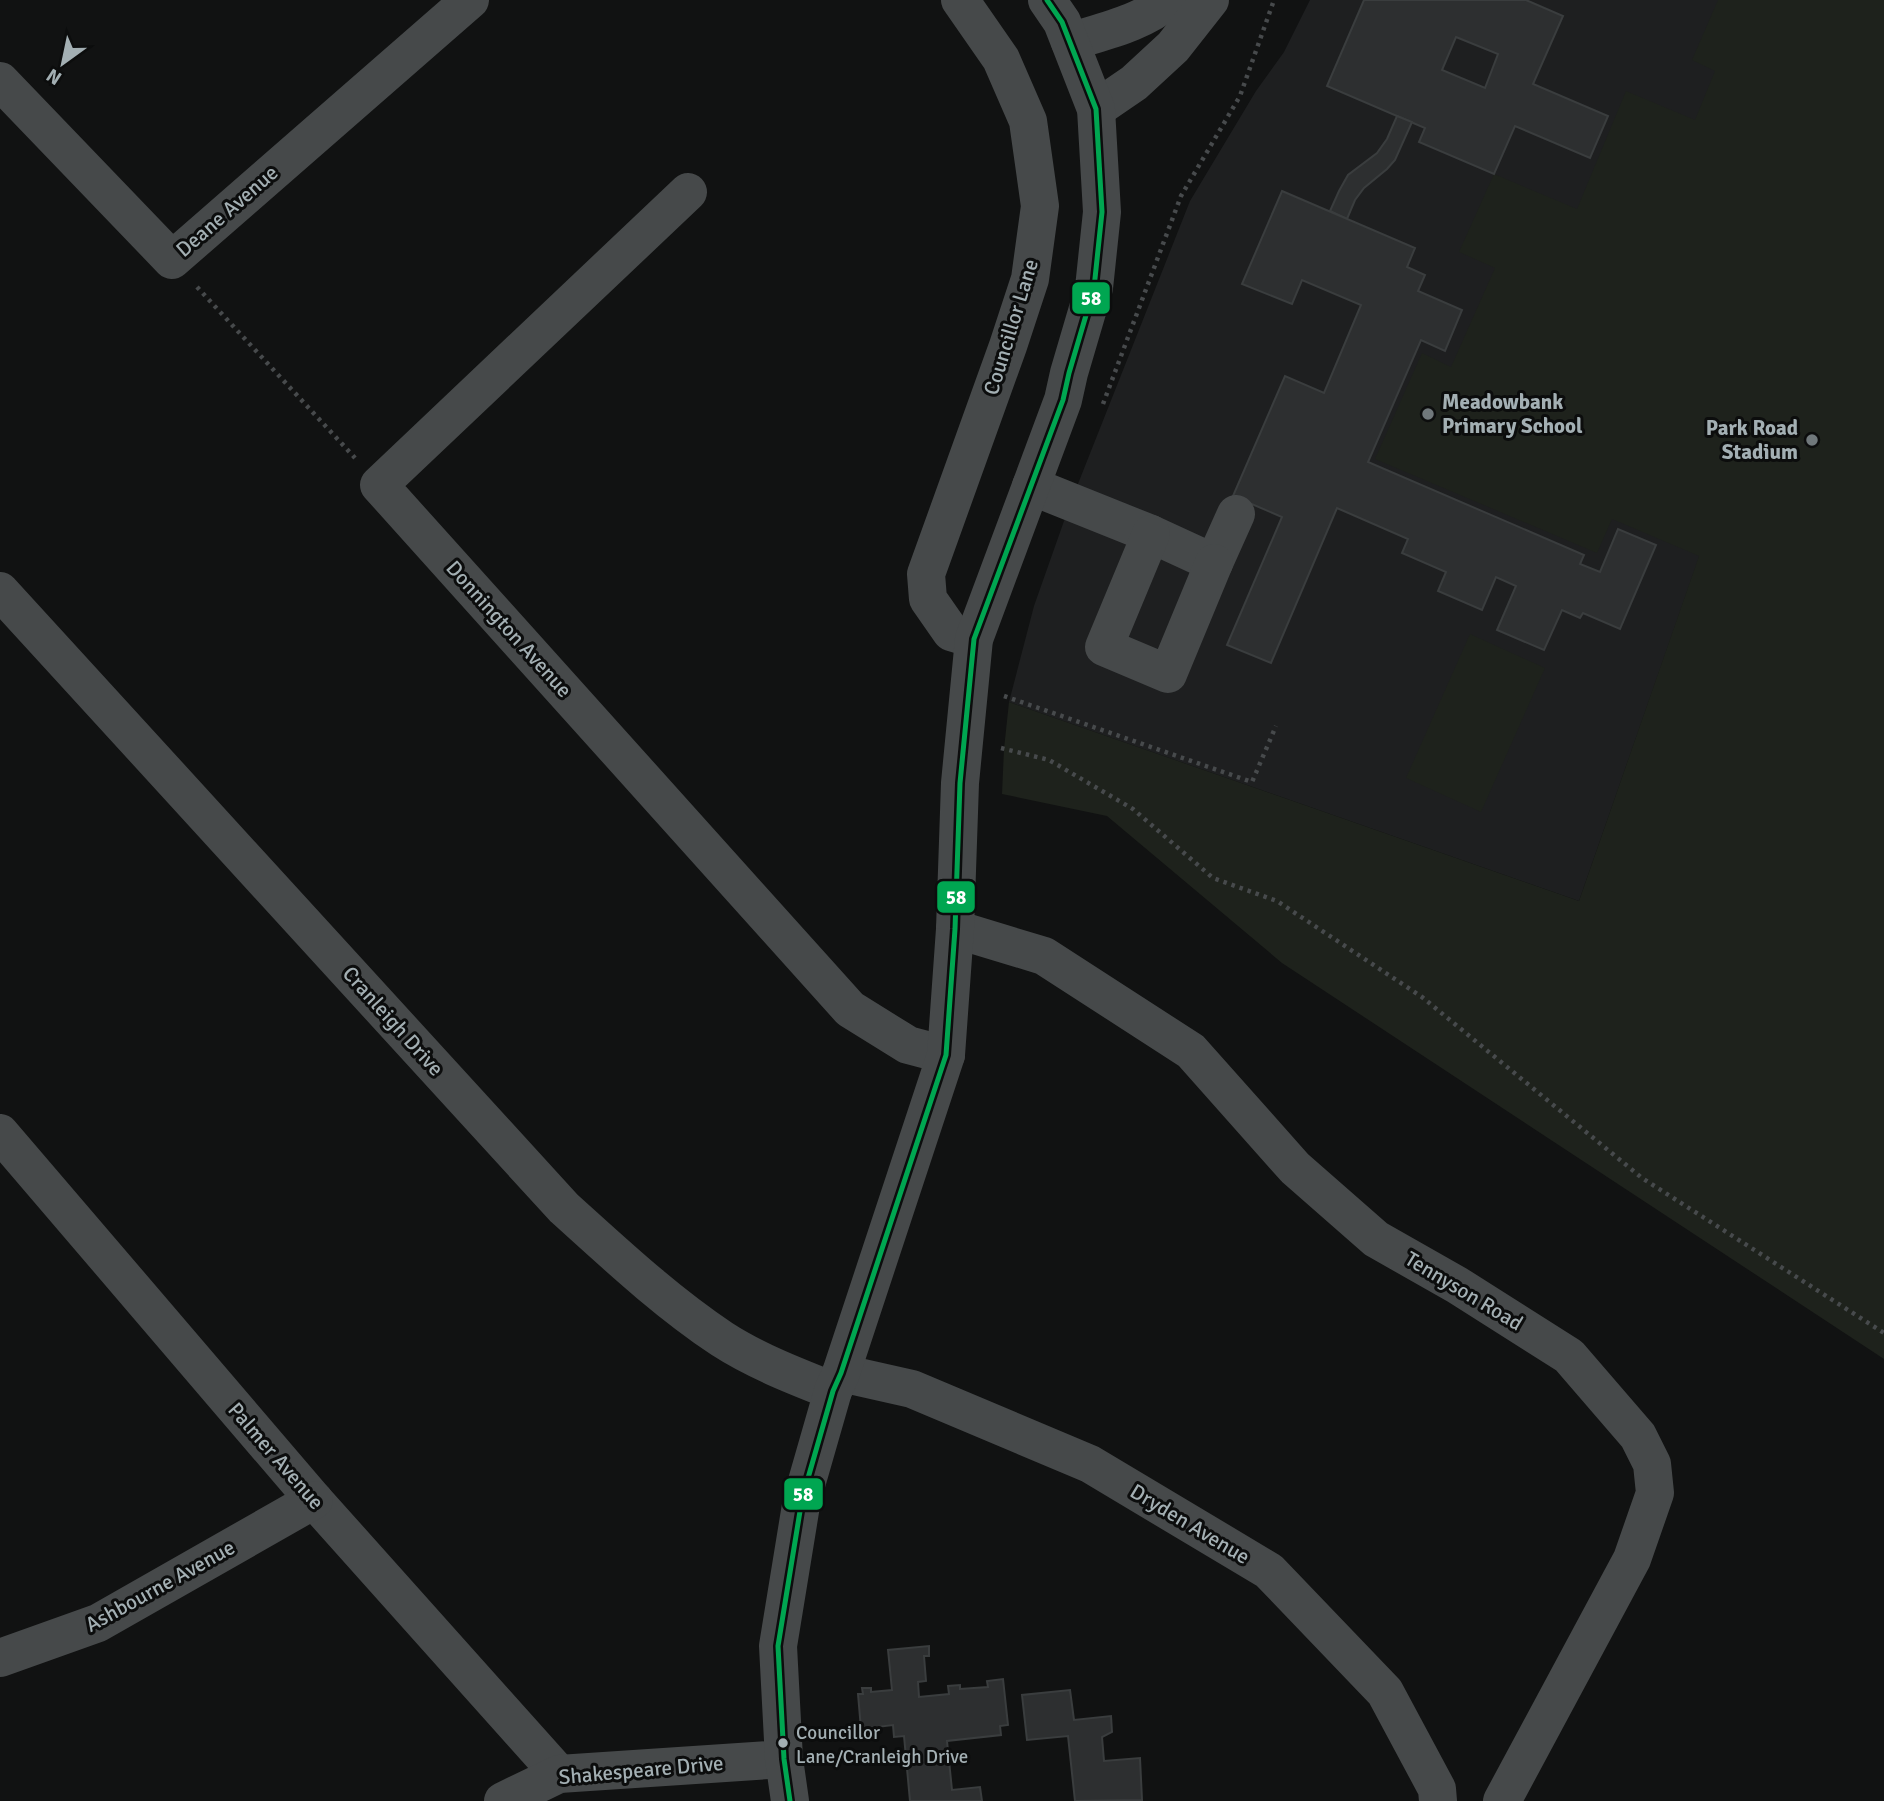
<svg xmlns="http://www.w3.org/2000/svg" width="1884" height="1801" font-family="Signika,sans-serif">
<rect width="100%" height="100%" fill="#111212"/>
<polygon fill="#1e1f20" points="1310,0 1884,0 1884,28 1579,901 1009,702 1034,606 1070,504 1190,201 1256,91 1284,52"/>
<g fill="#1e221c">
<polygon points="1718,0 1884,0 1884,1359 1282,963 1107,816 1002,794 1004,749 1009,702 1579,901 1699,556 1612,519 1597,553 1375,459 1422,353 1451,367 1495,268 1459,252 1494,174 1577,209 1626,91 1695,120 1715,71 1692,60"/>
<polygon points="1470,634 1545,668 1481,812 1406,778"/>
</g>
<g fill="#2d2f30" stroke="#3a3d3e" stroke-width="2" fill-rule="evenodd">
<path d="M1364 0H1526L1563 16 1533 84 1608 116 1590 158 1515 126 1494 174 1419 142 1425 128 1327 86ZM1456 37 1498 54 1485 88 1442 70Z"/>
<polygon points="1397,116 1412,122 1395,160 1387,169 1364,188 1355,200 1347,219 1330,211 1339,191 1348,175 1377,153 1387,139"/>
<polygon points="1282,191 1415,248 1407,267 1425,275 1418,291 1462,310 1445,351 1421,340 1368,462 1584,555 1580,564 1600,572 1618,529 1656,545 1620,629 1583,613 1580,618 1562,610 1544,650 1497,630 1516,586 1496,577 1482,610 1438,591 1446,572 1402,553 1408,539 1337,508 1271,663 1227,645 1282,517 1233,496 1285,376 1324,393 1361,305 1302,280 1292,304 1242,284"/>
<polygon points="929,1646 929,1656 924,1656 926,1681 918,1682 919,1697 949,1694 948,1686 960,1685 960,1689 988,1687 987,1681 1003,1679 1008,1725 1000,1726 1001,1735 947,1741 952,1790 980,1787 982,1801 910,1801 904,1736 894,1737 893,1725 861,1729 858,1694 863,1694 862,1688 871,1688 871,1692 892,1690 888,1650"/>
<polygon points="1070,1690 1074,1720 1111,1716 1112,1732 1102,1737 1104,1761 1140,1758 1142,1800 1075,1801 1068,1736 1027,1740 1022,1695"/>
</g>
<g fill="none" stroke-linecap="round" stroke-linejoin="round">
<g stroke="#474a4c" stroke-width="4.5" stroke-dasharray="3.5 5" stroke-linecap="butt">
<polyline points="197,287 355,458"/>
<polyline points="1103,404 1181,196 1240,96 1274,0"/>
<polyline points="1004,696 1252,782 1276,726"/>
<polyline points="1001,748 1049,760 1133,809 1213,878 1277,901 1422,997 1642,1178 1884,1333"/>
</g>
<g stroke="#46494a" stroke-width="38">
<polyline points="960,0 1001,59 1028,121 1040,206 1030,279 1008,346 926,574 928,599 951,632 974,639"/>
<path d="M1070 42C1104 31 1142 23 1169 0"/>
<polyline points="0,81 172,260 470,0"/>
<polyline points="1096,109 1134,83 1173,47 1210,0"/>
<polyline points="688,192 379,485 850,1009 908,1045 946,1055"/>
<polyline points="1031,486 1151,534 1214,563 1236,514"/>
<polyline points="1151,534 1104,647 1168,674 1214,563"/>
<path d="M0 591 564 1208C615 1254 665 1301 722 1339 756 1361 795 1376 833 1391"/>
<polyline points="955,929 1044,956 1191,1051 1295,1168 1376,1239 1457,1285 1569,1356 1638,1436 1652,1464 1655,1493 1632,1559 1502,1801"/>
<polyline points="0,1133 314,1500 559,1774"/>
<polyline points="841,1373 912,1389 1090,1464 1269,1571 1385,1692 1437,1789 1438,1801"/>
<polyline points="0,1658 98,1623 314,1500"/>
<polyline points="503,1801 559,1774 784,1759"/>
<polyline points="790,1801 784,1759 778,1646 802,1499 833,1391 841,1373 946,1055 955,929 960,783 974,639 1063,400 1069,373 1094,288 1102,212 1096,109 1062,22 1047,0"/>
</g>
<g stroke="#0c0d0d" stroke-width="10">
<polyline id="bus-1" points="790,1801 784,1759 778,1646 802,1499 833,1391 841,1373 946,1055 955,929 960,783 974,639 1063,400 1069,373 1094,288 1102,212 1096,109 1062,22 1047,0"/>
</g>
<use href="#bus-1" stroke="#00a651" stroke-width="5"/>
</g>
<g fill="#70787b" stroke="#0c0d0d" stroke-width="2.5">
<circle cx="1428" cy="414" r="7"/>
<circle cx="1812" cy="440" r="7"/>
</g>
<circle fill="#a3afb3" stroke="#0c0d0d" stroke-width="2.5" cx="783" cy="1743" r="6"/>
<g text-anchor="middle" stroke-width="6" stroke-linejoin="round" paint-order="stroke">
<g font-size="19" fill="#a3afb3" stroke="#0c0d0d" text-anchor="start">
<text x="796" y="1739">Councillor<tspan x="796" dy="24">Lane/Cranleigh Drive</tspan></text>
</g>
<g font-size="21" fill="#a3afb3" stroke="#0c0d0d">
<text transform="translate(227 211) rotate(-41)" y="7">Deane Avenue</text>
<text transform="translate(1011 327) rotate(-73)" y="7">Councillor Lane</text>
<text transform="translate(509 629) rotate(48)" y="7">Donnington Avenue</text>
<text transform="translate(393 1021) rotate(48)" y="7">Cranleigh Drive</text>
<text transform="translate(1464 1291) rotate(31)" y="7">Tennyson Road</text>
<text transform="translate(276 1456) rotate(49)" y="7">Palmer Avenue</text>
<text transform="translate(1190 1524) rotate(31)" y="7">Dryden Avenue</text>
<text transform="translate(160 1586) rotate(-29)" y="7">Ashbourne Avenue</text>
<text transform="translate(641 1770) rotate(-5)" y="7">Shakespeare Drive</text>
</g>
<g font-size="21" font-weight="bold" fill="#a3afb3" stroke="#0c0d0d" text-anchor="start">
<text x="1442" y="409">Meadowbank<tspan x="1442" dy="24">Primary School</tspan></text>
<text x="1798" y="435" text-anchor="end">Park Road<tspan x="1798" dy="24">Stadium</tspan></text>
</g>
</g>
<g stroke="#0c0d0d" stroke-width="2.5">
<rect x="1071" y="281" width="40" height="34" rx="7" fill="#00a651"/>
<rect x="936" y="880" width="40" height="34" rx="7" fill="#00a651"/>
<rect x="783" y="1477" width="41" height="34" rx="7" fill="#00a651"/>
</g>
<g font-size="19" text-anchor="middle" font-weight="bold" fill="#fff">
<text x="1091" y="305">58</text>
<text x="956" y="904">58</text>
<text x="803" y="1501">58</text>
</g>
<g transform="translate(63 63) rotate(213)" stroke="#0c0d0d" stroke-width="5" paint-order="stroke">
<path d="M0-5L12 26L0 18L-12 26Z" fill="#a3afb3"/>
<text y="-10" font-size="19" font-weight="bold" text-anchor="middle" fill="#a3afb3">N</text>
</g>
</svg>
